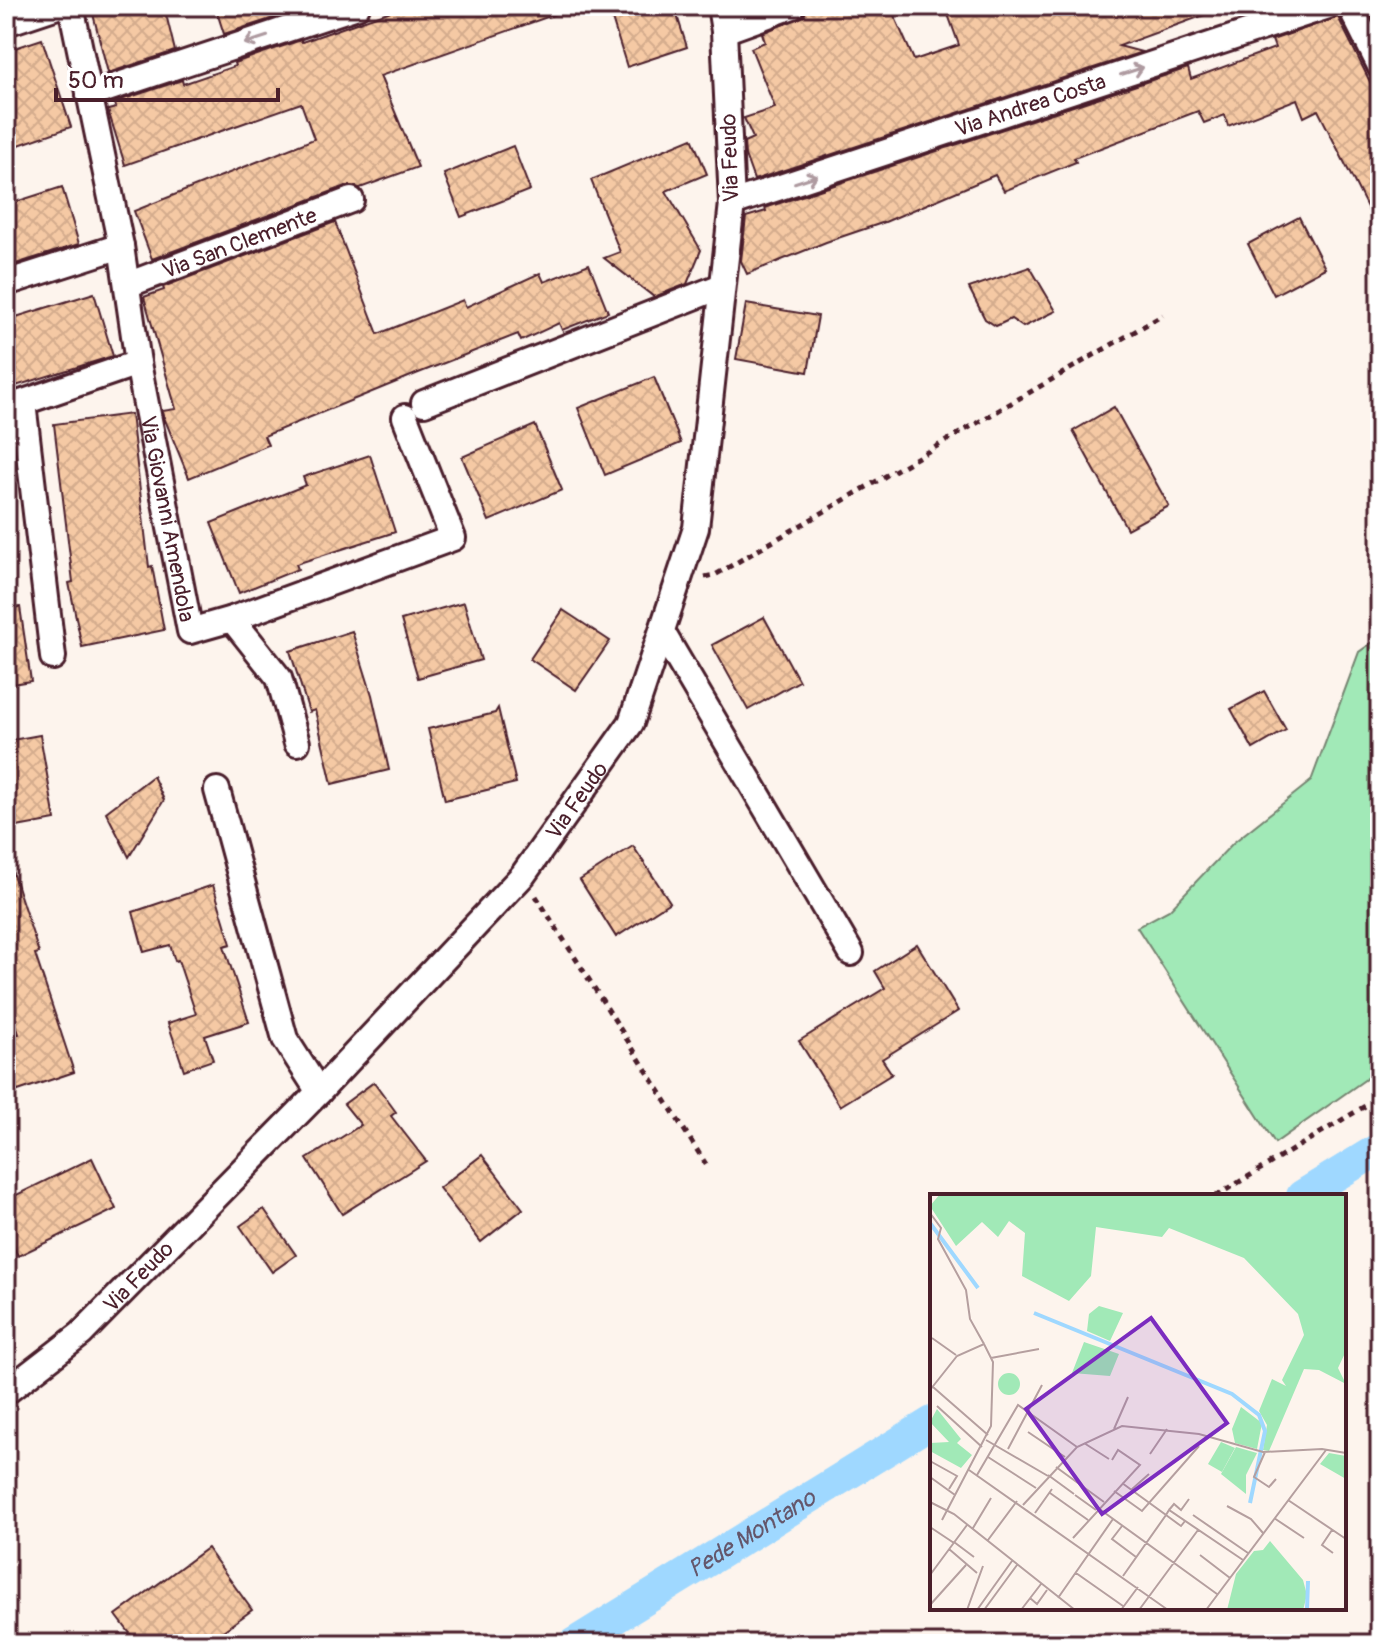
<svg xmlns="http://www.w3.org/2000/svg" width="1386" height="1650" font-family="Pangolin,sans-serif">
<defs>
<pattern id="building-cross-hatch" width="8" height="8" patternUnits="userSpaceOnUse" patternTransform="scale(2)"><rect width="8" height="8" fill="#f5c9a4"/><path d="M0 0l8 8M0 8l8-8" fill="none" stroke="#d4ac8d"/></pattern>
</defs>
<rect width="100%" height="100%" fill="#fdf4ed"/>
<filter id="ink" filterUnits="userSpaceOnUse"><feTurbulence type="fractalNoise" baseFrequency=".0125" numOctaves="2"/><feDisplacementMap in="SourceGraphic" scale="16" xChannelSelector="R" yChannelSelector="G"/><feConvolveMatrix kernelMatrix="1 2 1 2 8 2 1 2 1" color-interpolation-filters="sRGB"/></filter>
<g filter="url(#ink)">
<polygon fill="#a1e9b7" stroke="#768471" stroke-width="2" points="1380,637 1380,1069 1275,1143 1137,927 1169,910 1233,843 1311,781 1359,652"/>
<g fill="none" stroke-linecap="round" stroke-linejoin="round">
<g stroke="#9fd8ff" stroke-width="32">
<polyline points="1302,1196 1380,1148"/>
<path id="s1" d="M573 1644 932 1422"/>
</g>
</g>
<g fill="url(#building-cross-hatch)" stroke="#4a1f2b" stroke-width="2">
<polygon points="91,6 164,6 175,51 108,73"/>
<polygon points="215,6 290,6 292,12 224,34"/>
<polygon points="405,6 566,6 567,10 380,76 418,167 360,188 346,186 152,259 134,211 314,139 301,103 125,165 108,110 116,108 115,102 182,80 183,84 235,66 234,63 301,40 302,42"/>
<polygon points="608,6 674,6 687,47 627,67"/>
<polygon points="808,6 890,6 914,60 959,45 945,6 1221,6 1221,9 1119,46 1142,52 754,180 745,155 744,142 753,138 744,118 775,108 751,48 765,42 762,33 804,16"/>
<polygon points="1338,17 1380,102 1380,233 1318,110 1304,117 1297,99 1228,126 1225,115 1204,123 1198,111 1074,158 1076,162 1004,191 995,175 885,222 826,242 747,274 741,261 746,217 766,211 765,208 1188,68 1191,79 1275,48 1272,40"/>
<polygon points="42,39 71,127 13,147 6,127 6,51"/>
<polygon points="692,138 707,174 666,191 701,250 687,284 654,297 604,258 620,252 591,180"/>
<polygon points="513,146 530,190 461,217 444,174"/>
<polygon points="62,187 79,244 6,267 6,205"/>
<polygon points="1299,217 1325,268 1274,295 1248,244"/>
<polygon points="335,222 378,334 463,300 466,307 540,273 544,282 589,264 608,312 562,330 559,323 521,341 518,334 416,374 264,436 268,445 189,478 163,415 162,411 176,409 144,297 164,290 163,287"/>
<polygon points="1030,267 1056,311 1023,327 1011,319 996,326 985,319 969,288"/>
<polygon points="94,293 113,356 6,389 6,320"/>
<polygon points="746,304 818,316 808,372 736,359"/>
<polygon points="654,377 681,443 605,475 578,408"/>
<polygon points="1114,407 1169,506 1127,529 1073,431"/>
<polygon points="131,414 149,567 152,566 164,630 82,647 69,583 73,582 54,424"/>
<polygon points="535,425 562,490 489,521 462,457"/>
<polygon points="370,455 395,532 296,564 298,569 239,593 211,523 306,485 303,477"/>
<polygon points="464,602 481,660 418,678 401,620"/>
<polygon points="20,607 31,681 6,685 6,608"/>
<polygon points="563,610 610,641 576,690 530,659"/>
<polygon points="764,617 799,681 748,710 712,645"/>
<polygon points="352,631 372,695 389,770 332,784 315,710 309,712 290,651"/>
<polygon points="1264,691 1286,730 1253,749 1231,709"/>
<polygon points="498,708 516,783 445,800 428,729 495,713"/>
<polygon points="40,735 55,820 6,829 6,741"/>
<polygon points="153,776 164,800 129,857 106,812"/>
<polygon points="633,846 670,902 616,937 580,880"/>
<polygon points="6,868 11,868 39,953 35,954 74,1072 6,1095 6,1036 19,1034 6,995"/>
<polygon points="213,885 231,944 224,946 249,1022 205,1036 213,1060 184,1070 168,1023 196,1014 178,960 175,961 170,945 144,952 133,912"/>
<polygon points="917,944 958,1011 882,1059 892,1074 840,1106 799,1041 885,988 875,971"/>
<polygon points="374,1082 396,1112 391,1116 426,1161 342,1214 307,1159 361,1125 344,1104"/>
<polygon points="482,1155 523,1209 481,1242 439,1188"/>
<polygon points="92,1158 116,1209 18,1256 6,1232 6,1200"/>
<polygon points="264,1209 296,1255 272,1272 240,1226"/>
<polygon points="207,1548 252,1610 205,1644 138,1644 116,1615"/>
</g>
<g fill="none" stroke-linecap="round" stroke-linejoin="round">
<g stroke="#4a1f2b" stroke-width="30">
<g id="street">
<path id="s2" d="M71 6 121 246 138 363 190 631 232 619 453 538 405 417"/>
<polyline points="1350,6 1380,66"/>
<polyline points="6,23 57,6"/>
<polyline points="724,31 793,6"/>
<polyline points="89,95 357,6"/>
<path id="s3" d="M732 203 1328 6"/>
<polyline points="6,283 121,246"/>
<path id="s4" d="M127 285 351 200"/>
<polyline points="23,403 53,657"/>
<polyline points="424,403 722,286"/>
<polyline points="6,408 138,363"/>
<polyline points="232,619 279,678 297,743"/>
<polyline points="662,632 851,953"/>
<polyline points="217,790 285,1039 319,1092"/>
<path id="s5" d="M6 1392 81 1334 319 1092 523 875 631 723 696 528 732 203 724 31 720 6"/>
</g>
</g>
<g stroke="#4a1f2b" stroke-width="5" stroke-dasharray="6 6" stroke-linecap="butt">
<polyline points="705,577 715,575 1163,315"/>
<polyline points="536,896 709,1169"/>
<polyline points="1216,1196 1380,1097"/>
</g>
<use href="#street" stroke="#fff" stroke-width="24"/>
</g>
<defs><path id="oneway-shaft" d="M-6 0H5M1.5-3L5.5 0L1.5 3" fill="none" stroke-width="1.6" stroke-linecap="round" stroke-linejoin="round" transform="scale(2)"/></defs>
<g stroke="#ae9aa0">
<use href="#oneway-shaft" transform="translate(256 40) rotate(162)"/>
<use href="#oneway-shaft" transform="translate(1132 71) rotate(-18)"/>
<use href="#oneway-shaft" transform="translate(806 179) rotate(-18)"/>
</g>
</g>
<g text-anchor="middle" stroke-width="8" stroke-linejoin="round" paint-order="stroke">
<g font-size="22" fill="#4a1f2b" stroke="#fff">
<text dy="8" stroke="none"><textPath href="#s3" startOffset="314">Via Andrea Costa</textPath></text>
<text transform="translate(729 158) rotate(-92)" y="8">Via Feudo</text>
<text dy="8" stroke="none"><textPath href="#s4" startOffset="120">Via San Clemente</textPath></text>
<text dy="8" stroke="none"><textPath href="#s2" startOffset="522">Via Giovanni Amendola</textPath></text>
<text dy="8" stroke="none"><textPath href="#s5" startOffset="824">Via Feudo</textPath></text>
<text dy="8" stroke="none"><textPath href="#s5" startOffset="176">Via Feudo</textPath></text>
</g>
<g font-size="24" font-style="italic" fill="#64566b" stroke="#fff">
<text dy="8" stroke="none"><textPath href="#s1" startOffset="210">Pede Montano</textPath></text>
</g>
</g>
<g transform="translate(930 1194)">
<rect width="416" height="416" fill="#fdf4ed"/>
<path d="M10 0H416V157L408 174 416 190 389 176 374 175 339 257 333 256 337 231 329 217 342 185 356 192 352 186 374 141 368 120 314 64 239 34 232 43 166 33 161 82 139 107 92 82 95 39 79 27 68 43 52 28 26 52 0 12ZM169 112 193 119 180 147 157 137 159 120ZM154 148 189 160 180 182 142 179ZM68 190a11 11 0 1 1 22 0a11 11 0 1 1-22 0ZM311 213 332 229 327 255 305 249 302 235ZM7 215 31 245 27 249 42 261 31 274 0 257V249L19 248 0 228ZM306 253 327 259 316 281V300L291 280ZM399 259 416 262V285L390 270ZM340 347 373 386 377 401 373 416H297L306 380 324 357 333 356Z" fill="#a1e9b7"/>
<path d="M291 248 305 254 292 278 278 270Z" fill="#a1e9b7"/>
<path fill="none" stroke="#9fd8ff" stroke-width="4" d="M0 29 48 94M104 119 302 200 329 221 335 237 320 309M377 416 378 387"/>
<path fill="none" stroke="#b59f9f" stroke-width="2" d="M0 19 11 34 8 45 36 96 40 125 54 150M2 144 26 161M61 164 109 155M3 193 58 241M0 196 27 162 54 150 63 168 61 232 12 326M7 212 52 253M184 235 198 203M98 238 135 263M56 246 118 282M154 249 179 265M78 255 112 191M335 258 324 283 339 293 346 285M220 260 237 235M58 263 106 294M0 267 27 282 19 295M126 273 174 308M39 276 238 416M47 281 88 211 147 253M118 281 144 300M0 283 25 301M192 289 236 321 193 382M201 296 219 280M184 297 212 317 269 252M120 299 158 326M145 301 166 316M358 306 416 345M0 308 24 320 145 416M93 311 147 253 192 232 269 240 333 258 392 255 416 259M297 312 321 325 333 339M168 314 287 400M239 316 244 310 251 316 259 305M105 319 122 295M263 321 318 359M344 324 374 344M255 327 251 332 236 321 239 316 313 366M192 332 182 345 206 363M0 333 24 349M43 334 61 304M402 336 392 351 403 359M143 344 210 271 188 256 182 266M58 346 87 307M24 348 44 363M19 355 47 379M270 361 300 384M146 379 193 412M0 381 37 331M100 404 107 410 117 396M128 404 183 325M0 411 36 371M37 416 53 372M47 416 82 367M54 416 87 371M91 416 111 390M191 416 208 393M209 416 268 336M276 416 396 256"/>
<path fill="#7b2cbf" fill-opacity="0.15" stroke="#7b2cbf" stroke-width="4" d="M221 124 297 229 172 320 96 215Z"/>
<rect width="416" height="416" fill="none" stroke="#4a1f2b" stroke-width="4"/>
</g>
<rect width="1386" height="1650" fill="none" stroke="#fff" stroke-width="32"/>
<rect x="16" y="16" width="1354" height="1618" fill="none" stroke="#4a1f2b" stroke-width="3" filter="url(#ink)"/>
<path d="M56 88v12h222v-12" fill="none" stroke="#4a1f2b" stroke-width="4"/>
<text x="68" y="88" font-size="24" fill="#4a1f2b" stroke="#ffffff" stroke-width="6" paint-order="stroke">50 m</text>
</svg>
